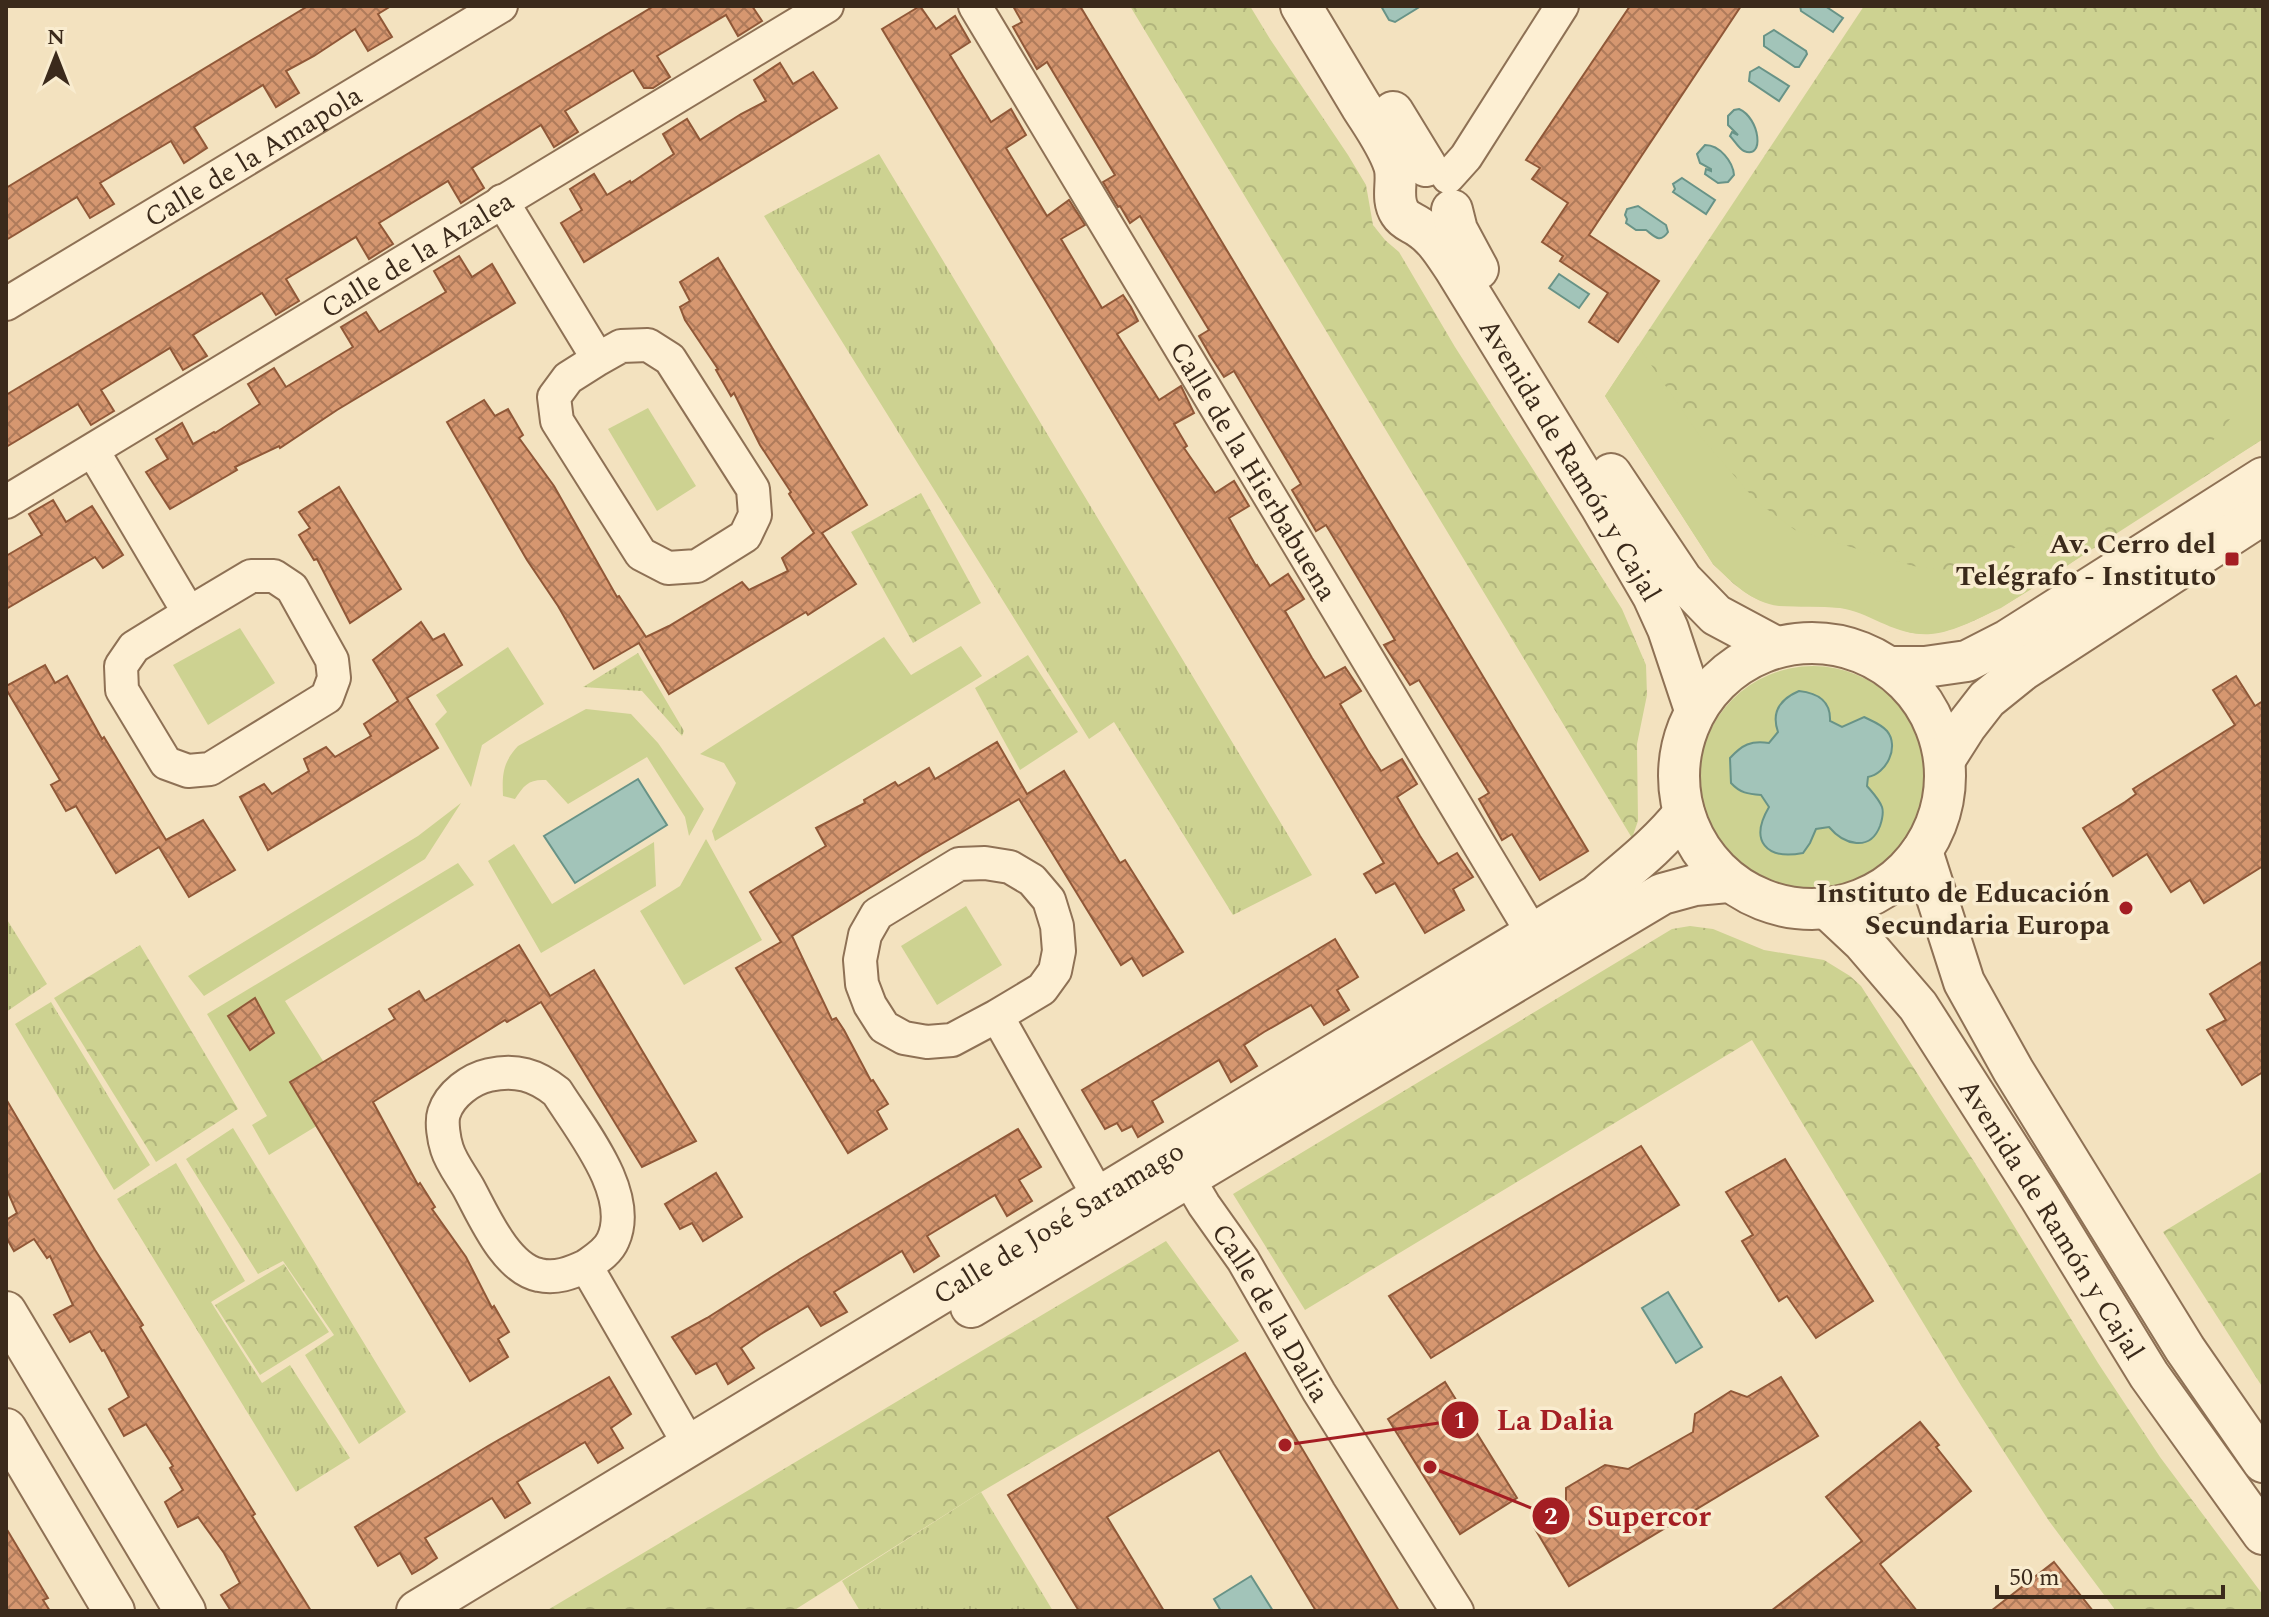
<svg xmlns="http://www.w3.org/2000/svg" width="2269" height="1617" font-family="Spectral,serif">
<defs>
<pattern id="grass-tufts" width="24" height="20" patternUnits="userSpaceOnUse" patternTransform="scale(2)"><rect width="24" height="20" fill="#cdd291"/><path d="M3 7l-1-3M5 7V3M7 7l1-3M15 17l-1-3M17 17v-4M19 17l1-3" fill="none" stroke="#b1b47c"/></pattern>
<pattern id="park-crowns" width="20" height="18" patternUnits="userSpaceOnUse" patternTransform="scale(2)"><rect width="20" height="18" fill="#cdd291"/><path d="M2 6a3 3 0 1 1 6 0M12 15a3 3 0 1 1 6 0" fill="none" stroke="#b1b47c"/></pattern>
<pattern id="building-cross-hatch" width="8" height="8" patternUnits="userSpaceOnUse" patternTransform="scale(2)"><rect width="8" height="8" fill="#d69770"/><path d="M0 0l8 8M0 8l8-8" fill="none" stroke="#af7b5b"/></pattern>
</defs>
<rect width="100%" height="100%" fill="#f3e2bf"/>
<g fill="url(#grass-tufts)">
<polygon points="879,154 1312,875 1233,915 1114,722 1089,739 764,216"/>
<polygon points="638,653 684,731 682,736 642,691 583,687"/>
<polygon points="6,918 47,984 6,1012"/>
<polygon points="51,1002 150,1165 114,1190 15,1024"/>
<polygon points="233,1128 406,1412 359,1444 305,1355 334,1335 283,1261 258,1274 186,1159"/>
<polygon points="176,1163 245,1281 211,1302 262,1383 290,1365 350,1458 296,1492 117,1199"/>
<polygon points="981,1492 1053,1611 860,1611 842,1581"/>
</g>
<g fill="url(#park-crowns)">
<polygon points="1130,6 1250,6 1270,39 1348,155 1366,185 1373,225 1385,240 1399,252 1455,347 1622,609 1646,665 1647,695 1637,744 1638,821 1632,838"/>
<path d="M1864 6H2263V439L2001 608C1980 617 1955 632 1931 634 1899 637 1874 613 1843 608 1814 604 1784 611 1757 599 1739 591 1727 577 1713 564L1605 396Z"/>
<polygon points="921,493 981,603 913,643 851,532"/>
<polygon points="1028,655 1078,732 1020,770 975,688"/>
<polygon points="1690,926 1713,929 1764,950 1824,960 1850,976 1861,986 1984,1177 2098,1363 2160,1457 2263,1595 2263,1611 2116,1611 2049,1521 1962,1387 1752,1040 1305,1310 1233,1194 1672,929"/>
<polygon points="140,945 238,1109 156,1162 54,998"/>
<polygon points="2263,1171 2263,1388 2163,1232"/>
<polygon points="1166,1241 1239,1341 981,1492 793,1611 546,1611"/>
<polygon points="284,1264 329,1332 260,1375 215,1305"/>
</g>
<g fill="#cdd291">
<path d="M1638 346 1700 436 1756 501 1795 530 1913 566 1941 570 1984 561 2069 525H2096L2114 534C2068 564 1974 636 1921 634 1892 633 1868 612 1840 608 1820 606 1799 607 1779 606 1752 603 1732 582 1713 564L1605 396Z"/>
<polygon points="2263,382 2263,439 2182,490 2179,484 2237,410"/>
<polygon points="648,408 696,486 657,511 608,429"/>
<polygon points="240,628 275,683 208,725 173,665"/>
<polygon points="884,637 911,675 961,646 982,676 715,841 712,831 736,783 724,763 700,754"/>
<polygon points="508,647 544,704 482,745 471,787 435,724 447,712 436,695"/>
<circle cx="1813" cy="780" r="114"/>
<path d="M586 709 631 714 658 743 704 809 689 836 685 817 647 757 568 804 546 780C529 779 524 785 515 799L503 796C502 774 503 762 518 746Z"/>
<polygon points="461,803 425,859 204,996 188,976 418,836"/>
<polygon points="706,839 762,940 684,985 640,911 680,886"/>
<polygon points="654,842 656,886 541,953 488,861 514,844 552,904"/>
<polygon points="458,863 474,885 285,1001 351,1105 269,1155 252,1125 267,1116 207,1014"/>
<polygon points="966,906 1002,965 937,1005 901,946"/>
</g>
<g fill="#a2c4b9" stroke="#689387" stroke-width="2">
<polygon points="1381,6 1421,6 1395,22 1389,20"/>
<polygon points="1800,6 1825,6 1843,18 1833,32 1801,11"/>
<polygon points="1774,30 1806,51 1807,54 1799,67 1795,67 1764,46 1764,36"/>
<polygon points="1759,67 1789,86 1779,101 1749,81 1750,72"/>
<path d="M1739 109C1760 118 1765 160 1744 151 1739 149 1734 140 1730 136L1732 132 1738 135 1728 125V116L1734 110Z"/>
<path d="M1705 145C1720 145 1733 162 1734 175L1728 182 1718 183 1705 174 1706 169 1711 171V169L1700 163 1697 154Z"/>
<polygon points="1682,178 1715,200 1706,214 1673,192 1675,189 1673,184"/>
<path d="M1638 206 1666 225 1668 232C1660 244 1654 236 1646 230H1636L1626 223 1627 219 1625 215 1627 209Z"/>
<polygon points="1559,274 1589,294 1579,308 1549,288"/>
<path d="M1799 691C1817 693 1831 700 1830 721L1842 727 1864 717C1872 721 1881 724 1887 731 1900 747 1886 774 1868 777L1867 786C1872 792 1879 799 1882 807 1884 813 1882 820 1880 826 1870 852 1844 845 1829 827L1816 829 1810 843 1803 853C1766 860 1749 841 1769 807L1761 795C1748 794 1740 793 1731 783L1730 758C1742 745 1751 740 1769 743L1778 732C1771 712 1780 699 1799 691Z"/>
<polygon points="638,779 667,825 575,883 544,836"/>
<polygon points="1668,1292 1702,1347 1676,1363 1642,1308"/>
<polygon points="1251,1576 1273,1611 1221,1611 1214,1599"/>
</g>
<g fill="url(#building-cross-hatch)" stroke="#905838" stroke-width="2">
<polygon points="308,6 391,6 378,14 392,37 368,51 355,29 314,56 286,71 299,93 276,107 263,85 194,127 207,148 184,163 171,141 100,183 114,204 90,218 77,197 6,240 6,188"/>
<polygon points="654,6 752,6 762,21 738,36 726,15 657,56 670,77 653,88 644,88 633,70 565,111 578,132 554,147 541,125 472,168 484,188 461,203 448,181 379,223 393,244 369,259 356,237 286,279 299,301 276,315 262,293 193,335 207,356 183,370 170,348 101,390 114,411 91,425 78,404 6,447 6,395"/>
<polygon points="920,6 936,29 955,16 970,42 950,55 991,122 1011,109 1026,135 1006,148 1047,216 1069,200 1085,225 1061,239 1102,308 1123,295 1131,307 1138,321 1117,334 1159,400 1181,386 1194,413 1174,424 1187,446 1184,448 1215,493 1234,481 1249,506 1229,518 1256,566 1257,565 1270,586 1288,574 1304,599 1285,611 1312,658 1325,678 1345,667 1361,691 1340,704 1368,751 1381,771 1402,759 1417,784 1397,797 1420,836 1438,864 1457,853 1473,877 1453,889 1464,910 1425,933 1395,883 1376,893 1364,874 1384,863 882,29"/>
<polygon points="1013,6 1080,6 1588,851 1540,880 1512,834 1502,840 1479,799 1489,793 1419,680 1410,685 1384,645 1395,640 1326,525 1316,531 1292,490 1301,484 1234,371 1224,377 1211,357 1199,336 1209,330 1140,216 1130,223 1120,206 1118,207 1103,182 1115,175 1047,62 1037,69 1013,27 1022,22"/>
<polygon points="1630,6 1741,6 1589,235 1659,281 1618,342 1589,322 1608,293 1560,261 1563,256 1542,242 1568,203 1532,179 1540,168 1526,160"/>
<polygon points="780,63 793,84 813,72 837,108 584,262 561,223 582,210 570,189 594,174 607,195 630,181 631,183 674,154 663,134 687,119 700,140 741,114 766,101 754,80"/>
<polygon points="459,256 472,277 492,264 515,303 337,410 280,448 279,446 235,467 237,470 170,509 146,472 168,459 156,439 182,423 193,444 214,432 215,433 260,404 248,384 274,368 286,387 353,347 341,327 366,312 379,332 446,292 434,271"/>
<polygon points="718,258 867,505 822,533 856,584 808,615 806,612 669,694 639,643 594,669 558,606 527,560 447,422 484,400 495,416 508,409 523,435 519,438 554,486 617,597 619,596 646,637 669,626 742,582 749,590 788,571 782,558 814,533 789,494 791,492 760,445 734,393 731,396 716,370 718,369 685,320 680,307 690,301 680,282"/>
<polygon points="339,487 401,589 350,623 317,559 314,560 299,535 310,528 299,512"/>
<polygon points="53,500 66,522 92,506 123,555 103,568 95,557 6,609 6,556 42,535 29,514"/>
<polygon points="421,622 433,640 444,634 462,665 407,698 438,748 268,850 240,797 264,784 272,794 309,771 304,759 326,747 335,757 371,736 364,724 398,701 373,660"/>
<polygon points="45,665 55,683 67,676 102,739 104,737 166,840 203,820 235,870 189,897 159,847 116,873 76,806 66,811 51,785 60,780 6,689 6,686"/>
<polygon points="2236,676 2255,706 2263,701 2263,866 2204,903 2190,880 2171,892 2147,854 2113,876 2083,828 2125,802 2136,794 2133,789 2235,725 2213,690"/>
<polygon points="997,742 1027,794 1064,771 1120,863 1125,860 1183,952 1143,976 1132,958 1121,965 1019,799 922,855 792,936 832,1020 836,1018 844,1030 871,1081 873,1080 888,1104 877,1111 887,1129 848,1153 736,968 781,942 750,892 826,846 816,828 865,803 864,800 895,782 898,786 929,768 935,779"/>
<polygon points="1335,939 1358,977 1337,990 1349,1010 1324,1025 1311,1005 1264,1032 1244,1045 1257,1066 1231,1082 1219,1060 1152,1101 1163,1122 1138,1137 1132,1126 1122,1131 1117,1123 1105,1129 1082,1090"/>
<polygon points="519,945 550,996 594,970 696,1141 642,1167 541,1002 507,1022 505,1020 373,1102 418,1185 420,1183 435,1207 432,1209 466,1257 492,1308 494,1306 509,1332 498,1339 508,1357 470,1381 290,1082 395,1019 389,1009 419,991 425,1001"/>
<polygon points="2263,961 2263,1072 2242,1085 2207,1030 2226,1020 2210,994"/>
<polygon points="255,998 274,1033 250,1050 228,1016"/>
<polygon points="6,1099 95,1250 143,1325 140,1327 255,1514 252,1516 311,1611 231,1611 221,1595 240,1583 224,1553 198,1517 178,1527 165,1502 183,1490 170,1468 173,1466 146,1424 124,1436 109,1409 129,1397 104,1350 102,1351 90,1331 70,1342 54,1315 73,1305 50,1256 47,1258 34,1239 14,1251 6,1237 6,1220 17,1213 6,1188"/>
<polygon points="1018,1129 1041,1167 1019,1180 1032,1201 1007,1216 995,1195 927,1236 939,1256 924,1266 914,1272 902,1251 834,1292 847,1312 821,1326 808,1306 761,1334 741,1348 754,1368 728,1384 716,1363 696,1374 672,1337 707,1318 800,1259"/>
<polygon points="1641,1146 1679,1205 1431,1358 1389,1296"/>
<polygon points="1785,1159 1873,1301 1816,1338 1787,1296 1779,1301 1742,1241 1753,1235 1726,1192"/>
<polygon points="716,1173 742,1217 703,1241 692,1223 680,1229 665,1204"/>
<polygon points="1245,1353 1399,1611 1316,1611 1219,1450 1107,1517 1164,1611 1079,1611 1008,1495"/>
<polygon points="609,1377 631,1414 611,1428 623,1448 598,1463 585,1442 517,1482 530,1503 505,1518 492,1498 425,1538 437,1558 424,1567 412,1574 400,1553 378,1566 355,1527 488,1446"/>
<polygon points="1781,1377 1818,1436 1569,1586 1534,1527 1566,1509 1566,1488 1605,1465 1628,1469 1693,1432 1695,1414 1731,1391 1747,1397"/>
<polygon points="1445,1382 1517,1498 1460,1534 1388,1419"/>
<polygon points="1920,1422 1939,1445 1936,1447 1971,1491 1880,1564 1917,1611 1771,1611 1862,1541 1826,1497"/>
<polygon points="6,1528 48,1598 43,1600 50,1611 6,1611"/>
<polygon points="2054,1562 2093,1611 1991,1611"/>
</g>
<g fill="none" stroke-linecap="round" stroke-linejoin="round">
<g stroke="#8e7155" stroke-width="36">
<g id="minor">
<path id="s1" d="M975 6 1533 934"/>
<polyline points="1448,177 1466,157 1562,6"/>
<polyline points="502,201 598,359 568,378 554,397 557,421 641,554 668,568 697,566 745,536 755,515 753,489 670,359 648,345 621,346 598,359"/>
<path id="s2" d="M6 304 501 6"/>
<polyline points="93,451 189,613 134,647 121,666 122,690 166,763 188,771 210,769 327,697 334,678 332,660 292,588 274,576 251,576 189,613"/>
<path id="s3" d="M6 502 827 6"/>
<polyline points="997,1016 952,1040 927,1042 904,1038 884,1027 870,1005 862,984 860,960 865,935 877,914 959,864 985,863 1010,867 1032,880 1049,900 1057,926 1059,951 1055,971 1042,989 997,1016 1099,1197"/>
<path id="s4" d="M1188 1178 1204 1205 1243 1260 1319 1392 1457 1611"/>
<path d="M586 1266C571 1273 556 1279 539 1275 505 1268 483 1214 468 1187 461 1175 451 1162 447 1149 444 1140 441 1122 444 1113 450 1094 471 1079 489 1075 516 1069 536 1075 557 1092 581 1130 634 1194 613 1240 608 1252 596 1259 586 1266L690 1446"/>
</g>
</g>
<g stroke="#8e7155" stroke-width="44">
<g id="tertiary">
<path id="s5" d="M1301 6C1321 39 1341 73 1361 106 1373 125 1387 144 1394 165 1399 181 1390 198 1400 213 1405 221 1412 222 1419 227 1435 237 1445 254 1455 269L1600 505 1653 596 1668 629 1695 710"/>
<polyline points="1393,112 1426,166"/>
<polyline points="1452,210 1457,230 1478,269"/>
<polyline points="1611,474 1682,580 1716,615 1776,647"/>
<circle cx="1812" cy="776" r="133"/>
<polyline points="1890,667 1925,667 1967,661 2008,640 2263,478"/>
<polyline points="1945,759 1966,726 1987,699 2023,670 2263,514"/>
<polyline points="1922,851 1964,982 2013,1070 2185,1349 2263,1462"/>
<path id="s6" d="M1831 912 1863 942 1918 1006 2040 1197 2149 1375 2263 1534"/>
<polyline points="971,1307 1662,894 1695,885 1728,882"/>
<polyline points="6,1312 185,1611"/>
<polyline points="6,1429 114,1611"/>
<path id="s7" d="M417 1611 1597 895C1627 869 1659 845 1684 813"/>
</g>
</g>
<use href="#minor" stroke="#fdefd3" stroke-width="32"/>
<use href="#tertiary" stroke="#fdefd3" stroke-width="40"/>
</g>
<g fill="#a41e23" stroke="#f9eccf" stroke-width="3">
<rect x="2224" y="551" width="16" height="16" rx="4"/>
<circle cx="2126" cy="908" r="8"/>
</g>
<g text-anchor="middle" stroke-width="7" stroke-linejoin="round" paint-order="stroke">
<g font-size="28" fill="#3b2a1b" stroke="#f9eccf">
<text dy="10" stroke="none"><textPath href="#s2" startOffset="288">Calle de la Amapola</textPath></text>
<text dy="10" stroke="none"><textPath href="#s3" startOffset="480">Calle de la Azalea</textPath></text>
<text dy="10" stroke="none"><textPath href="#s5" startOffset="536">Avenida de Ramón y Cajal</textPath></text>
<text dy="10" stroke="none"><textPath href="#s1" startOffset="542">Calle de la Hierbabuena</textPath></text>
<text dy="10" stroke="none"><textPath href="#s6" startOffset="380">Avenida de Ramón y Cajal</textPath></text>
<text dy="10" stroke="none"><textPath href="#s7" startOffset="750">Calle de José Saramago</textPath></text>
<text dy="10" stroke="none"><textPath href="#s4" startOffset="158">Calle de la Dalia</textPath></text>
</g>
<g font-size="28" font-weight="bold" fill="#3b2a1b" stroke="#f9eccf" text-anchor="end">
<text x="2216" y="553">Av. Cerro del<tspan x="2216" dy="32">Telégrafo - Instituto</tspan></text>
<text x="2110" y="902">Instituto de Educación<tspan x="2110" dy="32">Secundaria Europa</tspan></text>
</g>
</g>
<path fill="none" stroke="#a41e23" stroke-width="3" d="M1285 1445L1460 1420M1430 1467L1551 1516"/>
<g fill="#a41e23" stroke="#f9eccf" stroke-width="3">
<circle cx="1285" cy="1445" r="8"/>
<circle cx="1430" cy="1467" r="8"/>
<circle cx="1460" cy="1420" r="20"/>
<circle cx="1551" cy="1516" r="20"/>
</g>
<g font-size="24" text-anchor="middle" font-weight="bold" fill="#fff">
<text x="1460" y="1428">1</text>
<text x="1551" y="1524">2</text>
</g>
<g font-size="30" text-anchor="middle" font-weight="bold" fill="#a41e23" stroke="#f9eccf" stroke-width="7" stroke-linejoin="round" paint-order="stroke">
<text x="1555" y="1430">La Dalia</text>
<text x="1649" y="1526">Supercor</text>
</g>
<rect width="2269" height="1617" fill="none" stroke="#3b2a1b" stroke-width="16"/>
<g transform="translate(56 56)" stroke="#f9eccf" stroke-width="6" paint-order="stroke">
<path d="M0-6L14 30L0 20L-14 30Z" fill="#3b2a1b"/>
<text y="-12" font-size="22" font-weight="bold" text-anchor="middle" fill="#3b2a1b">N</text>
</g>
<path d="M1997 1585v12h226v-12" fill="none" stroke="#3b2a1b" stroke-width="4"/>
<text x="2009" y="1585" font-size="24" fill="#3b2a1b" stroke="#f9eccf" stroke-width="6" paint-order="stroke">50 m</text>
</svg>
